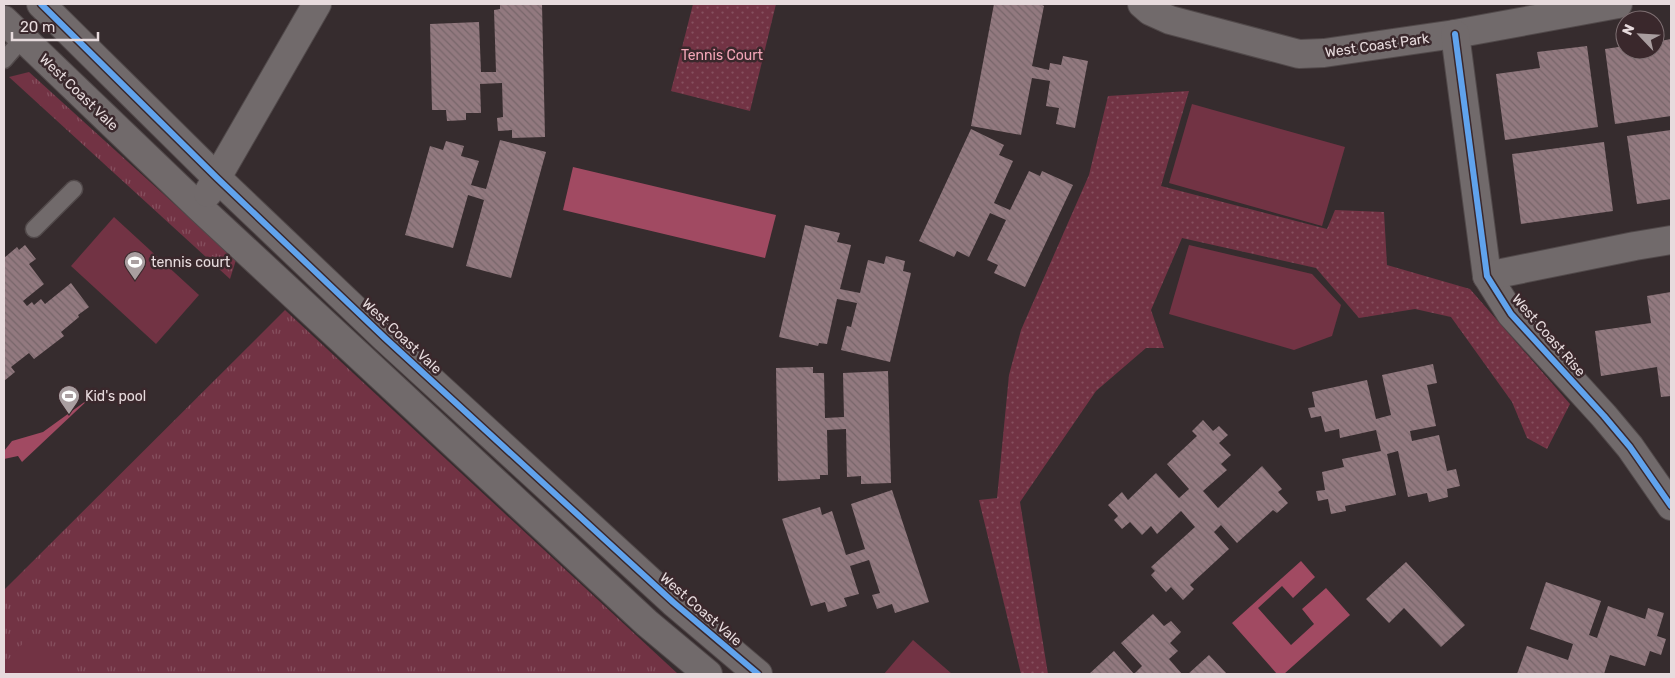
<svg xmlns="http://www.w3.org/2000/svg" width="1675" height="678" font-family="Rubik,sans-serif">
<defs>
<pattern id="grass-tufts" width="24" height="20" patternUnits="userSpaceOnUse" patternTransform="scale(1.25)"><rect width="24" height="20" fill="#723344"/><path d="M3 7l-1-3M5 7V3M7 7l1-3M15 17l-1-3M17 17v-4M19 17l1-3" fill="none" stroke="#86505f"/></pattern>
<pattern id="park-dots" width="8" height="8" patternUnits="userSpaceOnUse" patternTransform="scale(1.25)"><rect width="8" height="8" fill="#723344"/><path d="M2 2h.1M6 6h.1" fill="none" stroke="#86505f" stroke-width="1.8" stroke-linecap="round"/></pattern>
<pattern id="building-back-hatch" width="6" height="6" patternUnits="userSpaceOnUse" patternTransform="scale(1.25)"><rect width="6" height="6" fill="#92797f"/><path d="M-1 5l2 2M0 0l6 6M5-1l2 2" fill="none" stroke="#77666a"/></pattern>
</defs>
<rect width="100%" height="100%" fill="#362c2e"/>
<g fill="url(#grass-tufts)">
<polygon points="29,72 236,260 230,279 9,77"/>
<polygon points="285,310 678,674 4,674 4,590"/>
</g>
<g fill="url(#park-dots)">
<polygon points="693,4 776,4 750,111 671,91"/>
<polygon points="1189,91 1161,186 1327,229 1335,210 1384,212 1387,265 1470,289 1570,404 1547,449 1527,438 1512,402 1451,317 1415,309 1359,318 1316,268 1182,238 1151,310 1164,348 1146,348 1096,391 1020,502 1048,674 1021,674 979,500 997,498 1009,375 1021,330 1089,175 1108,96"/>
</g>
<g fill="#723344">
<polygon points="1192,104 1345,147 1322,226 1169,183"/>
<polygon points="114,217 199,295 156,344 71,266"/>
<polygon points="1189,245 1312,274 1341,305 1332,336 1294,350 1169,314"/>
<polygon points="28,638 65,674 4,674 4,664"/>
<polygon points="913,640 952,674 884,674"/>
</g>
<g fill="#a14a62">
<polygon points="573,167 776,215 765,258 563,210"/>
<polygon points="90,398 22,462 18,456 4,459 4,451 12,441 43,432"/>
<polygon points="1301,561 1315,577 1293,598 1282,586 1258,608 1291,645 1314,624 1302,609 1326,588 1350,615 1284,674 1277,674 1232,623"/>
</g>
<g fill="url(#building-back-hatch)">
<polygon points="542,4 545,137 512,138 512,130 498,131 497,118 503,117 502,83 480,84 481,113 466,113 466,120 447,121 446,110 432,110 430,24 479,22 481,72 496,72 494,10 500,9 500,5"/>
<polygon points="994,4 1040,4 1044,6 1032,66 1049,70 1050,63 1061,65 1063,56 1088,61 1075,128 1056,124 1059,108 1046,106 1050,81 1032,78 1021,135 971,126"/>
<polygon points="1671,39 1671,116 1615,124 1605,49 1625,46 1625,50 1655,50 1655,42"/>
<polygon points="1587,46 1598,127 1505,140 1496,74 1540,68 1537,52"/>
<polygon points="971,129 1004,145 999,155 1013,161 994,203 1010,210 1029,171 1040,176 1042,171 1073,185 1025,287 994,273 998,265 987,260 1006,220 990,213 969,257 957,251 954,257 919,241"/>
<polygon points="1671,130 1671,199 1637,204 1627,136"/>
<polygon points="500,140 546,152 511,278 466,266 484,200 468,195 453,248 405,235 430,146 443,150 446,141 464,146 461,156 479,161 471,185 486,189"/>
<polygon points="1604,142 1613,211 1521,224 1512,154"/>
<polygon points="805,225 840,233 837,242 851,245 840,289 860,293 868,260 884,264 886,256 905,261 903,271 911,273 890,362 841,350 847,326 851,327 857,303 837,299 827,344 819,343 818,346 779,337"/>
<polygon points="25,245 36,259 29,264 44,284 23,301 27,306 32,302 34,305 41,299 45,304 71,283 89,307 78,315 79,317 61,332 64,336 34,359 29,353 11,367 15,372 4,381 4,258 17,247 19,250"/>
<polygon points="1671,292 1671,396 1661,397 1657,367 1601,376 1595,331 1651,323 1647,296"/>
<polygon points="1433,364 1437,383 1427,385 1436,426 1410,431 1412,441 1439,435 1447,471 1456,469 1460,486 1447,489 1448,497 1429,502 1427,493 1408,497 1398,451 1387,454 1396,495 1345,506 1346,511 1331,514 1328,499 1318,501 1316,491 1325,490 1322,472 1344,467 1342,459 1381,451 1376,430 1340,438 1339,429 1325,432 1321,416 1311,418 1308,408 1315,407 1312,392 1367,380 1376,419 1391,415 1382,375"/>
<polygon points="813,367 813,373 824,373 825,418 844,417 843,373 888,371 891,483 861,484 861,476 847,477 846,429 827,430 828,475 820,475 820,479 778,481 776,368"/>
<polygon points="1203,420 1213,431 1219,426 1228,435 1219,443 1231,455 1221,464 1227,470 1203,491 1218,508 1262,466 1282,489 1278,492 1288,503 1277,513 1273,510 1237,543 1221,525 1214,532 1229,549 1190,585 1194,589 1183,600 1171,587 1166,592 1151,575 1155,571 1151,567 1195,527 1181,511 1157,534 1151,526 1142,535 1130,522 1122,529 1114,520 1118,516 1108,505 1122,492 1128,500 1156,473 1179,498 1189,489 1167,464 1197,436 1192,431"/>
<polygon points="892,490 929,602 895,613 892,604 877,609 872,595 880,593 869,560 850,566 859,594 844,598 847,606 828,612 825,602 811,606 782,519 820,507 822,515 832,511 846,555 865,549 851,504"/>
<polygon points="1406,562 1465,625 1441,647 1404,608 1389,623 1366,599"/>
<polygon points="1546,582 1601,601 1589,635 1597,638 1608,606 1645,619 1648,608 1664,613 1657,636 1666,639 1661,655 1650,651 1645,666 1610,655 1604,674 1517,674 1527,646 1568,660 1573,644 1530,629"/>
<polygon points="1153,614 1164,626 1171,621 1181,632 1170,643 1178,651 1169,659 1182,674 1089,674 1114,651 1134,674 1142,666 1121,643"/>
<polygon points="1209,655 1227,674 1188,674"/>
</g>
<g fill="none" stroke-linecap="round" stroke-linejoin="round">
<g stroke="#51494a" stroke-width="19">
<g id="lane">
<polyline points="4,60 23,38"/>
<polyline points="34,229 74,189"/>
</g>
</g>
<g stroke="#51494a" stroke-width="30">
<g id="street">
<polyline points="41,4 217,178 385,338 673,602 758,674"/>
<polyline points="1142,4 1150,11 1170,20 1299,54 1324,53 1455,34 1618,4"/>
<polyline points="4,20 200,208 647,623 708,674"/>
<polyline points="1455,34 1487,276 1511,314 1604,416 1630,447 1671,506"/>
<polyline points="208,193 317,4"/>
<polyline points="1487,276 1635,246 1671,240"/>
</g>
</g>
<use href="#lane" stroke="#716a6b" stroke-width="16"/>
<use href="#street" stroke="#716a6b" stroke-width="28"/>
<g stroke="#3a282c" stroke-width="9">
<g id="cycleway">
<polyline points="41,4 217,178 385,338 673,602 758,674"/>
<polyline points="1455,34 1487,276 1511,314 1604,416 1630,447 1671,506"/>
</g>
</g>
<use href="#cycleway" stroke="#60a3ed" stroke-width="6"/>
</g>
<defs>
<g id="stadium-pin" transform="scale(1.125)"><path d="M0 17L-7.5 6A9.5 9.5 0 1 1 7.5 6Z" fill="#a99ea0" stroke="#3a282c"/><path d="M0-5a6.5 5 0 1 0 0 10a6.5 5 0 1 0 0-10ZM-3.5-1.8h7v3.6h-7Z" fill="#fff"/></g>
</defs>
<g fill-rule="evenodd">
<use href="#stadium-pin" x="135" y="262"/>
<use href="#stadium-pin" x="69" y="396"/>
</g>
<g text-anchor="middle" stroke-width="5" stroke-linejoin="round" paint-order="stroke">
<g font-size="14" fill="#e7dbdd" stroke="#3a282c">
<text transform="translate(1377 45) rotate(-8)" y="5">West Coast Park</text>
<text transform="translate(79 92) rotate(44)" y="5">West Coast Vale</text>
<text transform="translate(1549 335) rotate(49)" y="5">West Coast Rise</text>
<text transform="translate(402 336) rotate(43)" y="5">West Coast Vale</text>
<text transform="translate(701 609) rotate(41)" y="5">West Coast Vale</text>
</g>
<g font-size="14" fill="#f2a5b6" stroke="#3a282c">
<text x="722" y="60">Tennis Court</text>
</g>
<g font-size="14" fill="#e7dbdd" stroke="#3a282c" text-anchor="start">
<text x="151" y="267">tennis court</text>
<text x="85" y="401">Kid's pool</text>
</g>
</g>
<rect width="1675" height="678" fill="none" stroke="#e7dbdd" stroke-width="10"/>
<g transform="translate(1640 35) rotate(295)"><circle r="24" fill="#3a282c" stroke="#7f7073"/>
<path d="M0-4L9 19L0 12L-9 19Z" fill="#a99ea0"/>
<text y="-8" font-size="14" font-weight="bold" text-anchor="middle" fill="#e7dbdd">N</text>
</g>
<path d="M12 32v8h86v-8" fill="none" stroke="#e7dbdd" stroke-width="2.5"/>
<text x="20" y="32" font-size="15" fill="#e7dbdd" stroke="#3a282c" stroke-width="4" paint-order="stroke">20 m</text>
</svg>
